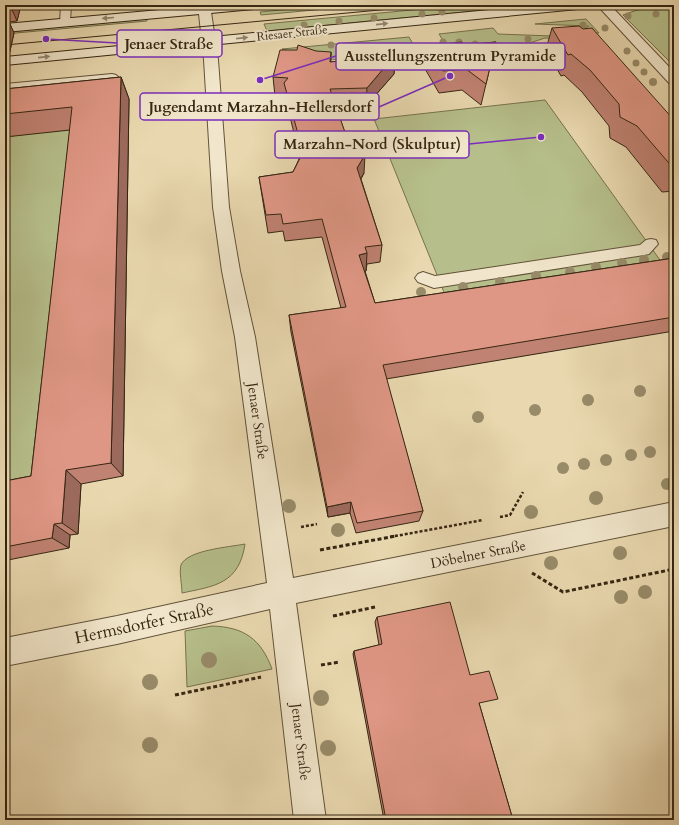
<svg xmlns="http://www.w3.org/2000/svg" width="679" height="825" font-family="Cardo,serif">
<rect width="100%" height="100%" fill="#e9d8af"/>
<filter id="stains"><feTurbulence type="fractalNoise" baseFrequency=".005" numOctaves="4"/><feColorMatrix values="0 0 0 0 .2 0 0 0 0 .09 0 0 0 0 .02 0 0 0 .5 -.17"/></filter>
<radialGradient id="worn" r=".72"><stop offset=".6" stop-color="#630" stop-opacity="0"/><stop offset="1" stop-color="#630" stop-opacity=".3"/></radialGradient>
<g fill="#b6bf8b" stroke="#76724e">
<polygon points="334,5 367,5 261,15 260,12"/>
<polygon points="465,5 537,5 267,31 264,24"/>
<polygon points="674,6 674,66 623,15 640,9"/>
<polygon points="147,19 147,21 5,34 5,32"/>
<polygon points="586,19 599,33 579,32 589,26 535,24"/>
<polygon points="493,28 498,34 579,37 581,39 545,38 508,50 484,51 445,44 439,34"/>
<path d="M409 37 417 51C372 66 327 62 282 49Z"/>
<polygon points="545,100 670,274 450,307 374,119"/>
<polygon points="87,126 59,469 5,497 5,137"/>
<path d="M245 544C239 584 215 586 182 593 182 585 179 572 181 565 187 550 230 547 245 544Z"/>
<path d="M212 626C244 627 261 639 272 669L187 687 185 631Z"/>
</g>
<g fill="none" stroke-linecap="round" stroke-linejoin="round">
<g stroke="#625239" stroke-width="2">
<g id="service">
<polygon points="61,5 71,5 70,22 69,24 61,24 60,22"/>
<polygon points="112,74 116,75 118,77 116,79 5,90 5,84"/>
<polygon points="674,113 674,126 672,129 674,131 674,143 670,142 660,129 670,114"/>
<polygon points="651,239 656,240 658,244 649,254 644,255 434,288 418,282 415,278 418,274 423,272 435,276 640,245 646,240"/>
</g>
</g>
<g stroke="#625239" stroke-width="2">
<g id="minor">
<polygon points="198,5 210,5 218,60 229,207 240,271 255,337 293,578 674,502 674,526 296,603 326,820 294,820 270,609 117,644 5,666 5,638 117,616 267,583 235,337 222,271 213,207 204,60"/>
<polygon points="597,5 610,5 674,72 674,84 669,83"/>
</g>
</g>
<g stroke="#352612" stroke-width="2">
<g id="secondary">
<polygon points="215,5 260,5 258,8 254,9 5,32 5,24"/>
<polygon points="541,5 584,5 582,8 578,9 5,65 5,57"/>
</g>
</g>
<g stroke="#352612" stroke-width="2.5" stroke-dasharray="3 2" stroke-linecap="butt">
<polyline points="500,517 510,515 523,492"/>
<polyline points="301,527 317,524"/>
<polyline points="390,537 483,520"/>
</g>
<g stroke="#352612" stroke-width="3" stroke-dasharray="4 2.5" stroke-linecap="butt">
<polyline points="320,550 396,536"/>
<polyline points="532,573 563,592 674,569"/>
<polyline points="333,616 375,607"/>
<polyline points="321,665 340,662"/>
<polyline points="175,695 261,677"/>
</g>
<use href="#service" fill="#f1e6cb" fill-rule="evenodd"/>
<use href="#minor" fill="#f1e6cb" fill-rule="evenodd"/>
<use href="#secondary" fill="#f1e6cb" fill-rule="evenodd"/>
<polyline stroke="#352612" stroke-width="1" points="5,45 433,5"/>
</g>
<g fill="#988b69">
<circle cx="442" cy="12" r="3.5"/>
<circle cx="422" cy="14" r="3.5"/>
<circle cx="656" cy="14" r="3.5"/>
<circle cx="628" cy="16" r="3.5"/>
<circle cx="374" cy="18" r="3.5"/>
<circle cx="339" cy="21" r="3.5"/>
<circle cx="304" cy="25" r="3.5"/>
<circle cx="583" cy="25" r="3.5"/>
<circle cx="605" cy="28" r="3.5"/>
<circle cx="528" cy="39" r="3.5"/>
<circle cx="443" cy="42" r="3.5"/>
<circle cx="459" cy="42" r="3.5"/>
<circle cx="475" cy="44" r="3.5"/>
<circle cx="331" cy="45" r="3.5"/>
<circle cx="627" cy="51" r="3.5"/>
<circle cx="636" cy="63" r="3.5"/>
<circle cx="644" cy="72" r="3.5"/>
<circle cx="653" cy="82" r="4"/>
<circle cx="667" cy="257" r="5"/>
<circle cx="644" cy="260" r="5"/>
<circle cx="622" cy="263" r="5"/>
<circle cx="596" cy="267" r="5"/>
<circle cx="570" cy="272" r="5"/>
<circle cx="536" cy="276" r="5"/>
<circle cx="500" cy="282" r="5"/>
<circle cx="463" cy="287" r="5"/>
<circle cx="421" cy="292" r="5"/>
<circle cx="640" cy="391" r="6"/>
<circle cx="588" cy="400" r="6"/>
<circle cx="535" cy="410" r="6"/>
<circle cx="478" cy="417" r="6"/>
<circle cx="650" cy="452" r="6"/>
<circle cx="631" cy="455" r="6"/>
<circle cx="606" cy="460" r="6"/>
<circle cx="584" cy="464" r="6"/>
<circle cx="563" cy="468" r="6"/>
<circle cx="667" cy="484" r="6"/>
<circle cx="596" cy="498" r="7"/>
<circle cx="289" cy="506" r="7"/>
<circle cx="531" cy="512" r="7"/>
<circle cx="338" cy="530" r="7"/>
<circle cx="620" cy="553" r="7"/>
<circle cx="551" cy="563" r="7"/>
<circle cx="645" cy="592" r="7"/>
<circle cx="621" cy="597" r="7"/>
<circle cx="209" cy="660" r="8"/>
<circle cx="150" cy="682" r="8"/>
<circle cx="321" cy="698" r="8"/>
<circle cx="150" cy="745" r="8"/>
<circle cx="328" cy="748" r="8"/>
</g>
<g fill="#c08272" stroke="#352612">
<polygon points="5,5 21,5 17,21 9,22 14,33 9,55 5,56"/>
<polygon points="552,28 674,120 674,191 662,192 626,147 610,138 609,126 582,92 564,75 561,76 546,49"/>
<polygon points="496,42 481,105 462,90 439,93 424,67 427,46 464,45"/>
<polygon points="316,51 331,62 395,55 394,74 366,106 336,107 349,144 364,173 361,179 382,245 380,262 367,264 366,271 365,271 375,303 674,258 674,331 386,379 423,511 419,521 356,533 350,513 328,517 291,332 289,315 341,308 322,237 285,241 283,231 268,233 259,177 293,172 300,157 286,101 286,96 275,96 273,77"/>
<polygon points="121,77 129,99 123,476 81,484 78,534 70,535 69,548 8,560 7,567 5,568 5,481 31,476 70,130 5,137 5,89"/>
<polygon points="377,617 470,675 479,703 513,820 384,820 353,654 354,651 379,645 375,622"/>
</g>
<g fill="#9c6a5d" stroke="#352612">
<polygon points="10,5 21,5 17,21"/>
<polygon points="5,13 14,33 9,55 5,56"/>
<polygon points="331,52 331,70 330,62"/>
<polygon points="395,55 394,74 366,106 367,88"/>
<polygon points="121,77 129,99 123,476 111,463"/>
<polygon points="365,155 364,173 356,186 357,168"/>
<polygon points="367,253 366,271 359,272 359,255"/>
<polygon points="66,470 81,484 78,534 62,523"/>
<polygon points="351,502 350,513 328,517 327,507"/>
<polygon points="54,524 70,535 69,548 52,538"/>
<polygon points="5,558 8,560 7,567 5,566"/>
</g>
<g fill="#df9785" stroke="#352612">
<polygon points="579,26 583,29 592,28 674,120 674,169 637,126 620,117 619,104 590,70 571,54 568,55 552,28"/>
<polygon points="462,42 464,45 496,42 486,84 466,69 443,71 427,46"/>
<polygon points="298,45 316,51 331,52 330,62 395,55 367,88 330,89 349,144 365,155 357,168 382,245 365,247 367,253 359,255 375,303 674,258 674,317 383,365 423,511 357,523 351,502 327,507 289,315 346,307 322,219 283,224 281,214 266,215 259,177 293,172 303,152 284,83 288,78 273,77 280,50 297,50"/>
<polygon points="121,77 111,463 66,470 62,523 54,524 52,538 5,547 5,481 31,476 72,107 5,114 5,89"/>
<polygon points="450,602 470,675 489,671 498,699 479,703 513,820 386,820 354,651 382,644 377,617"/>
</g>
<defs><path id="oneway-solid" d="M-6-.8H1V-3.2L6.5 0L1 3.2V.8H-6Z"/></defs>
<g fill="#93866e">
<use href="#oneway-solid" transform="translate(108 18) rotate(175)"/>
<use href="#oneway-solid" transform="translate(382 24) rotate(-6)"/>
<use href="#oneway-solid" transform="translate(242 38) rotate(-6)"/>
<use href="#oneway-solid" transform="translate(44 57) rotate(-6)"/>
</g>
<g text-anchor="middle" stroke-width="4" stroke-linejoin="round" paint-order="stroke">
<g font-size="12" fill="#352612" stroke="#f1e6cb">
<text transform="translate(292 33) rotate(-6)" y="4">Riesaer Straße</text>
</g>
<g font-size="14" fill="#352612" stroke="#f1e6cb">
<text transform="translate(258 421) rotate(82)" y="5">Jenaer Straße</text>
<text transform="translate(478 554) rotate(-11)" y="5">Döbelner Straße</text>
<text transform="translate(301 742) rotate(83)" y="5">Jenaer Straße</text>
</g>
<g font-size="17" fill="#352612" stroke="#f1e6cb">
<text transform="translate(144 623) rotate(-12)" y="6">Hermsdorfer Straße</text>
</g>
</g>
<path fill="none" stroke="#7b2cbf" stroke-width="1.5" d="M46 39L117 43M260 80L336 56M450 76L379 107M541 137L469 144"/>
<g fill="#7b2cbf" stroke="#f1e6cb" stroke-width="1.5">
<circle cx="46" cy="39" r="4"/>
<circle cx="260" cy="80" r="4"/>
<circle cx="450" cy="76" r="4"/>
<circle cx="541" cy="137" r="4"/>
</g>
<g fill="#f1e6cb" stroke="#7b2cbf" stroke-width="1.5">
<rect x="117" y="30" width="105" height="27" rx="4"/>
<rect x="336" y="43" width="229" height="27" rx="4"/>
<rect x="140" y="93" width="239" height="27" rx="4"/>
<rect x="275" y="131" width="194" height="27" rx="4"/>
</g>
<g font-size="15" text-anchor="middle" font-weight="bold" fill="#352612">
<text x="169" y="49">Jenaer Straße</text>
<text x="450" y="61">Ausstellungszentrum Pyramide</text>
<text x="260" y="112">Jugendamt Marzahn-Hellersdorf</text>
<text x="372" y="149">Marzahn-Nord (Skulptur)</text>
</g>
<rect width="679" height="825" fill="none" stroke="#e9d8af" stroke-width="20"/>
<rect x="6" y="6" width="667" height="813" fill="none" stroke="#352612" stroke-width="2"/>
<rect x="10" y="10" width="659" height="805" fill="none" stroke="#352612"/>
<rect width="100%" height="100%" filter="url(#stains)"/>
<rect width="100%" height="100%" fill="url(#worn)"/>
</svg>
